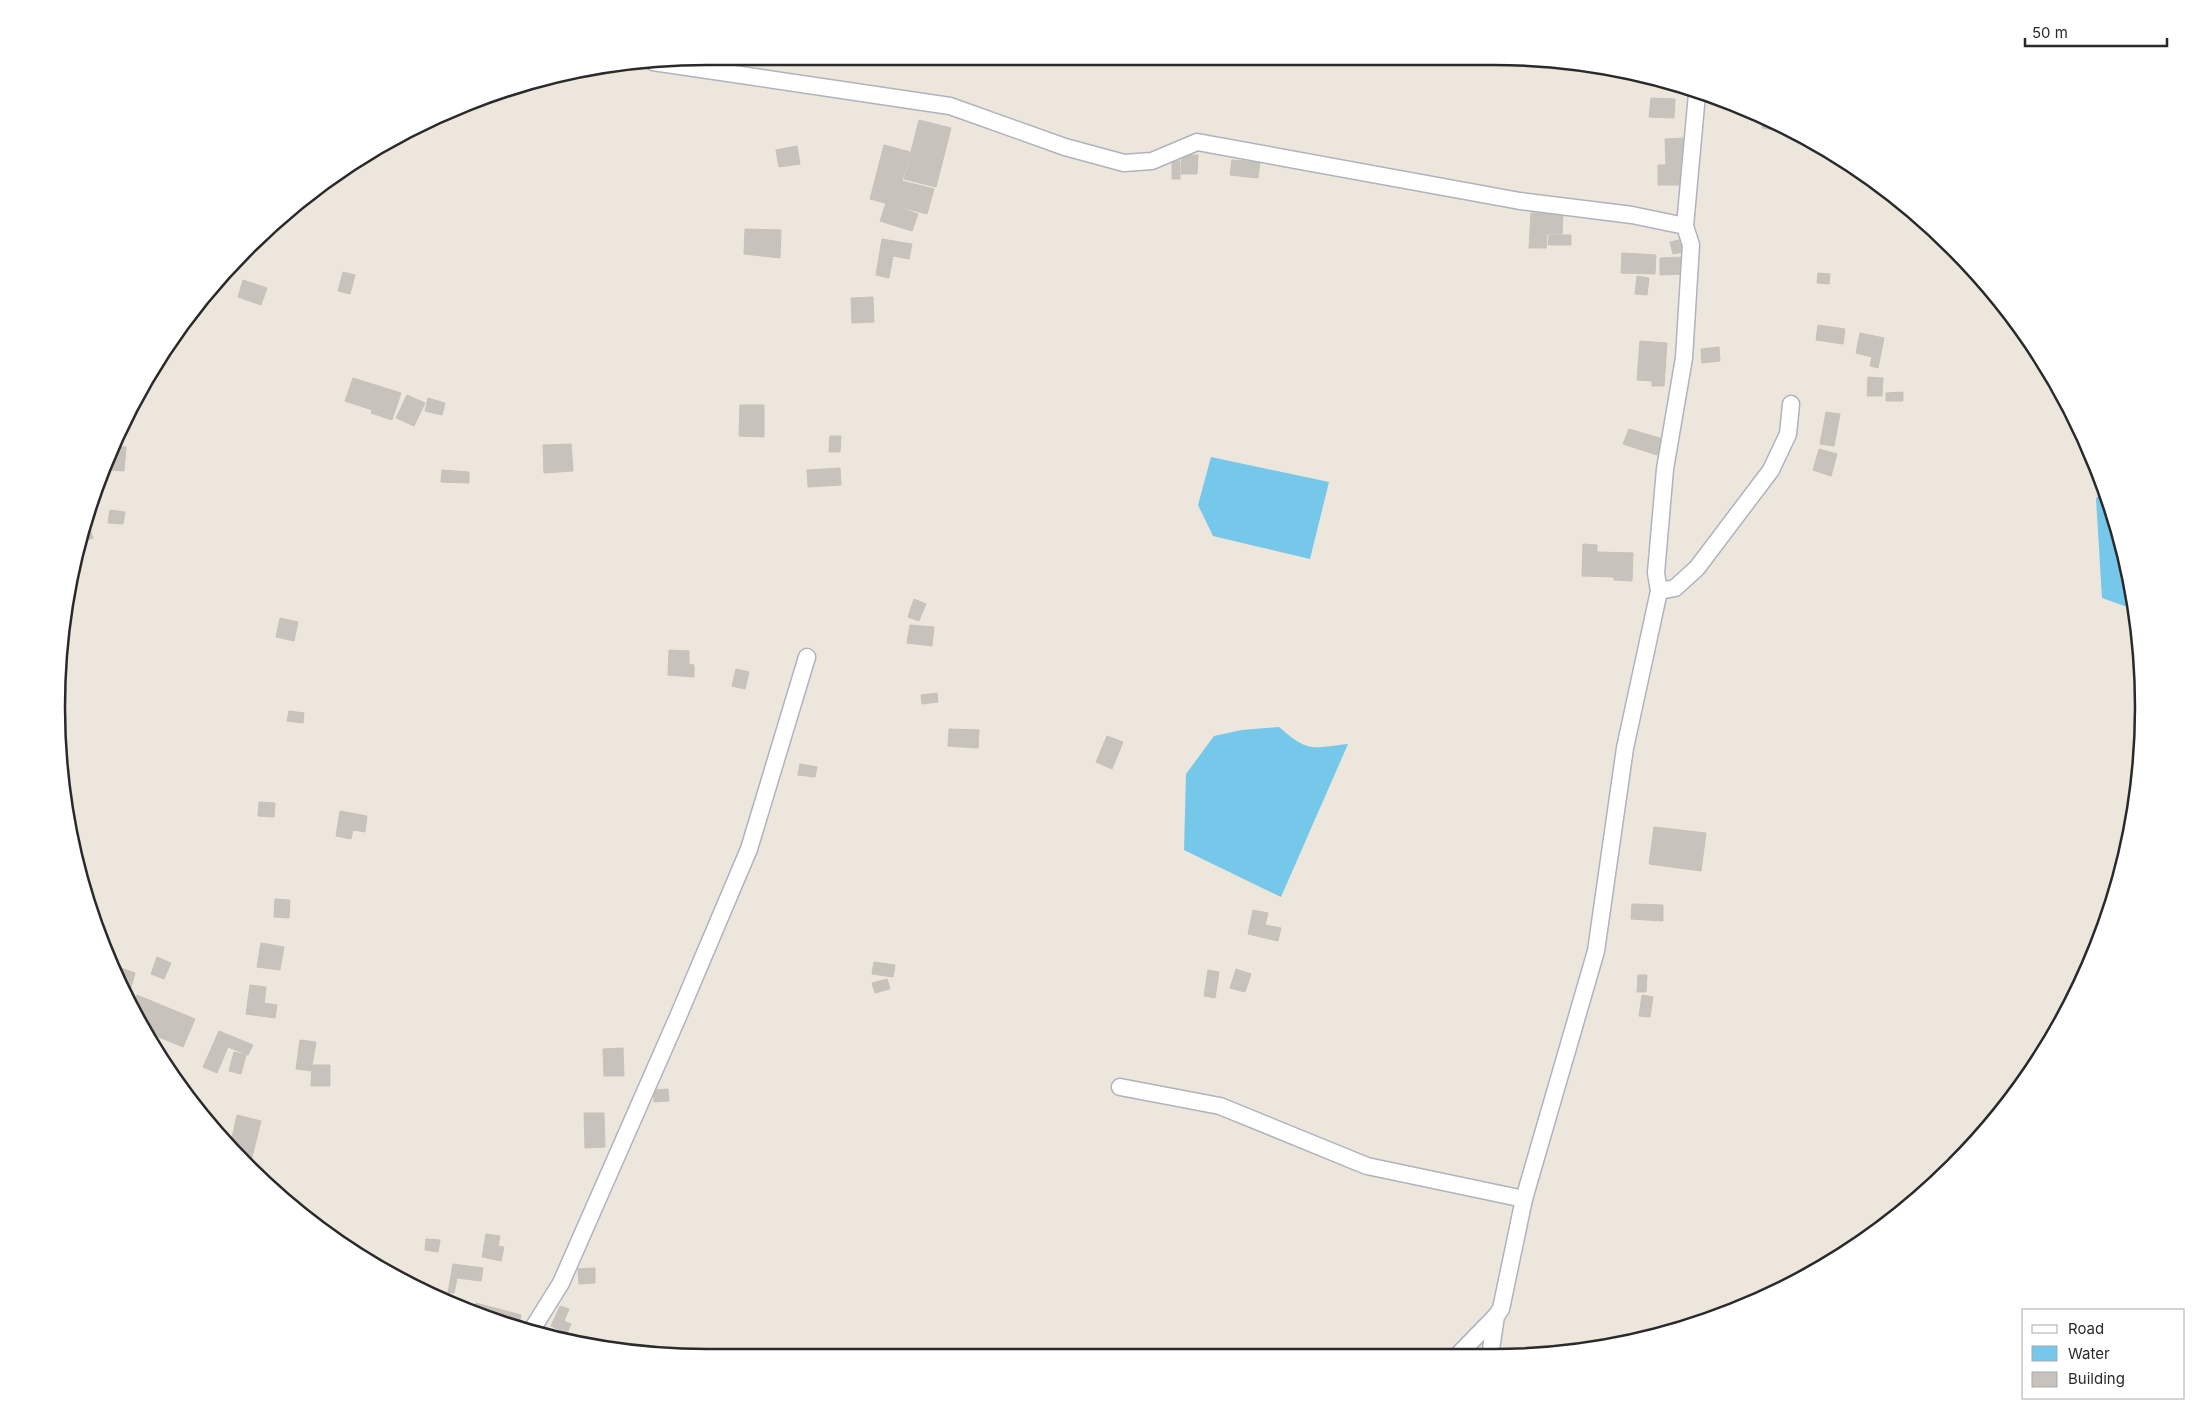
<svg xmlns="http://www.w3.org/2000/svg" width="2200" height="1414" font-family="Inter,sans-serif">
<rect width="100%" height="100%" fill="#ece6dd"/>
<g fill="#75c8e9">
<polygon points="1211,457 1329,482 1310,559 1213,536 1198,505"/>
<polygon points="2104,491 2121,538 2133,609 2102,598 2096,498"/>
<path d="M1279 727C1309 753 1311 748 1348 744L1281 897 1184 850 1186 774 1214 736 1242 730Z"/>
</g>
<g fill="#c7c3bc" stroke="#c7c1b7">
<polygon points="1651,98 1675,99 1674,118 1649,117"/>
<polygon points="1764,117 1782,127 1781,131 1762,128"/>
<polygon points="919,120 951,128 936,187 904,179"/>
<polygon points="1683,138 1683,185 1658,185 1658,165 1666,165 1665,139"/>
<polygon points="884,145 910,152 902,181 934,189 927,214 870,199"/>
<polygon points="797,146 800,164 779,167 776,150"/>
<polygon points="1182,155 1198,155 1197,174 1181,174"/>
<polygon points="1232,160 1260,162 1258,178 1230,175"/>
<rect x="1172" y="161" width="8" height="18"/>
<polygon points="886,203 918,214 912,231 880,221"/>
<polygon points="1531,213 1563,214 1562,234 1547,234 1546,248 1529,248"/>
<polygon points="745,229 781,230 780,258 744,254"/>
<polygon points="1549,235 1571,235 1571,245 1548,245"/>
<polygon points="882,239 912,244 909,259 893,256 889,278 876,275"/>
<polygon points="1679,240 1683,252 1673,254 1670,242"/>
<polygon points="1622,253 1656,255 1655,274 1621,273"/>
<polygon points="1684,257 1685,274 1660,275 1660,258"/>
<polygon points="343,272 355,275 350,294 338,291"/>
<polygon points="1818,273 1830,274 1829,284 1817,283"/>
<polygon points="1637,276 1649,278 1647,295 1635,294"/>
<polygon points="243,280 267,288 261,305 238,297"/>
<polygon points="873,297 874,322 852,323 851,298"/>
<polygon points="1818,325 1845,329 1843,344 1816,340"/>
<polygon points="1860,333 1884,338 1878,368 1870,366 1872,357 1856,353"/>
<polygon points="1640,341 1667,343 1664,386 1652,386 1652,381 1637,380"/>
<polygon points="1719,347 1720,361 1702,363 1701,349"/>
<polygon points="1868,377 1883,378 1882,396 1867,396"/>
<polygon points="353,378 401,393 392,420 371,413 372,410 345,401"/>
<polygon points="1903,392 1903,401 1886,401 1886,393"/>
<polygon points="407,395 425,403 414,426 396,418"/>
<polygon points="428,398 445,403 442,415 425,411"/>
<polygon points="740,405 764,405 764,437 739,436"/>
<polygon points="1826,412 1840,414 1834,446 1820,444"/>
<polygon points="1629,429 1663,439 1657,455 1623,444"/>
<polygon points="830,436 841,436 840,452 829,452"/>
<polygon points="571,444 573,471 544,473 543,445"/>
<polygon points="114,446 126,447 124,471 110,470 111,453"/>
<polygon points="1819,449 1837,454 1831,476 1813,470"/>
<polygon points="840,468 841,485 808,487 807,470"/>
<polygon points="442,470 469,472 469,483 441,482"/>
<polygon points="110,510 125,512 123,524 108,523"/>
<polygon points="87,519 93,538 82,542"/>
<polygon points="1583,544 1597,545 1597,552 1633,553 1632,581 1614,580 1614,577 1582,576"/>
<polygon points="914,599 926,604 919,621 908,617"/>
<polygon points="280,618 298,622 294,641 276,637"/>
<polygon points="910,625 934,627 932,646 907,643"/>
<polygon points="669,650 689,651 689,664 694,665 694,677 668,675"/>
<polygon points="736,669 749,672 745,689 732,686"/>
<polygon points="937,693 938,702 922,704 921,695"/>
<polygon points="289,711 304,713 303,723 287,721"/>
<polygon points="949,729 979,730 978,748 948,746"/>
<polygon points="1107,736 1123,742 1112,769 1096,762"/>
<polygon points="800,764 817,767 815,777 798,775"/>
<polygon points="259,802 275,803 274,817 258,816"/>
<polygon points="340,811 367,816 365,832 353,830 351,839 336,836"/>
<polygon points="1654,827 1706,833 1701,871 1649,864"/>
<polygon points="275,899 290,900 289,918 274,917"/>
<polygon points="1632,904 1663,905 1663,921 1631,919"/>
<polygon points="1253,910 1268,913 1265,925 1281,928 1278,941 1248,934"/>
<polygon points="261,943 284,947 280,970 257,967"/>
<polygon points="102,946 114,951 109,962 106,956"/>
<polygon points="157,957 171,963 164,979 151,974"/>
<polygon points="874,962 895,965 893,977 872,974"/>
<polygon points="110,964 135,973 131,987 121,984"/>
<polygon points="1236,969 1251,974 1245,992 1230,988"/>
<polygon points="1208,970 1219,972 1215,998 1204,996"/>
<polygon points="1638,975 1647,975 1646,992 1637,992"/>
<polygon points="887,979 890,989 875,993 872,983"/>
<polygon points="250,985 266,987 264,1003 277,1005 275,1018 246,1014"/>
<polygon points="137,995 195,1019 183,1047 147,1032 133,1007"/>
<polygon points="1642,995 1653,997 1650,1017 1639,1016"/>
<polygon points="219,1031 253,1045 248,1055 228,1047 217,1073 203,1067"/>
<polygon points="300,1040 316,1042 311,1071 296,1069"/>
<polygon points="623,1048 624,1076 604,1076 603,1049"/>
<polygon points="234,1052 246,1055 241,1074 229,1071"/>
<polygon points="312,1065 330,1065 330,1086 311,1086"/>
<polygon points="668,1089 669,1101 654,1102 654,1090"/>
<polygon points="584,1113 604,1113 605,1147 585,1148"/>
<polygon points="237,1115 261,1121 250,1165 231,1143"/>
<polygon points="486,1234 500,1236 498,1246 504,1247 501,1261 482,1257"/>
<polygon points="426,1239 440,1240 438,1252 425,1250"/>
<polygon points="453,1264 483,1268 481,1281 457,1278 454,1293 448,1293"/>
<polygon points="595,1268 595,1283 579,1284 578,1269"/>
<polygon points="476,1303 521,1315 519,1324 474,1312"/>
<polygon points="560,1306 569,1309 564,1321 571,1324 567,1333 551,1326"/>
</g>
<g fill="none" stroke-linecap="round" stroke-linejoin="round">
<g stroke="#b0b3bd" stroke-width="19">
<g id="minor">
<polyline points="653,62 950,106 1065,147 1124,163 1152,161 1197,142 1520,201 1632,215 1685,226"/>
<polyline points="1659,591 1675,588 1697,568 1771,470 1788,434 1791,404"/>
<polyline points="1120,1087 1220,1106 1367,1166 1524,1199"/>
<polyline points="533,1328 561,1283 677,1019 749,849 807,657"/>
<polyline points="1457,1356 1496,1316"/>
<polyline points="1490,1356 1496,1316 1501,1309 1524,1199 1596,951 1625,748 1659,591 1656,573 1665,469 1684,358 1691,245 1685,226 1697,94"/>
</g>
</g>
<use href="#minor" stroke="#fff" stroke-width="16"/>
</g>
<path d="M0 0H2200V1414H0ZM707 65H1493A642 642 0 0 1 2135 707V707A642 642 0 0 1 1493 1349H707A642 642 0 0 1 65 707V707A642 642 0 0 1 707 65Z" fill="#fff" fill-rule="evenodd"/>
<path fill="none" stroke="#2a2a2a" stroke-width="2.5" d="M707 65H1493A642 642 0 0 1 2135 707V707A642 642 0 0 1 1493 1349H707A642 642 0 0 1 65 707V707A642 642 0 0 1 707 65Z"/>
<rect x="2022" y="1309" width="162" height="90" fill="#ffffff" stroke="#aaaaaa"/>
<rect x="2032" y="1325" width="25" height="8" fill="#ffffff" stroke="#aaaaaa"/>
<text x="2068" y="1334" font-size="15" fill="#2a2a2a">Road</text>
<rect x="2032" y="1346" width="25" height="15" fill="#75c8e9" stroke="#aaaaaa"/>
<text x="2068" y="1359" font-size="15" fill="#2a2a2a">Water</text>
<rect x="2032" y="1372" width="25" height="15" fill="#c7c3bc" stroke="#aaaaaa"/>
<text x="2068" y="1384" font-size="15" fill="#2a2a2a">Building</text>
<path d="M2025 38v8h142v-8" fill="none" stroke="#2a2a2a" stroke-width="2.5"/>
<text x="2032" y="38" font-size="15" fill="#2a2a2a" stroke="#ffffff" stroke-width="4" paint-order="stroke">50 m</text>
</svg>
